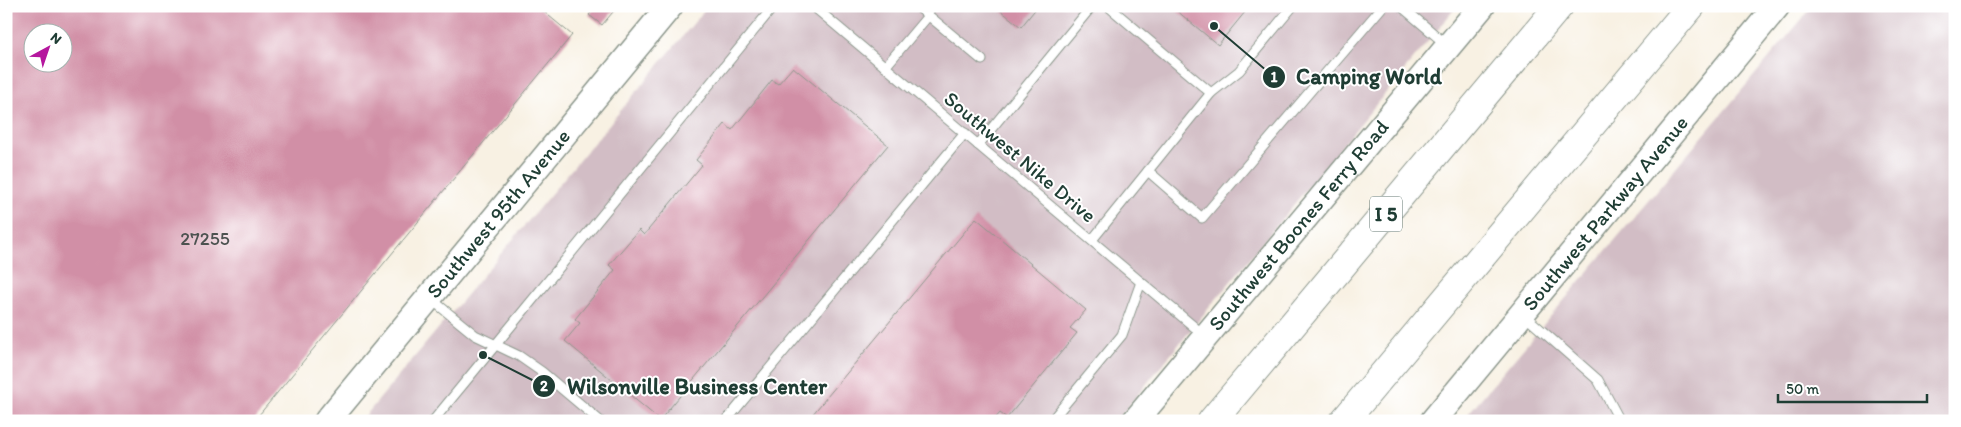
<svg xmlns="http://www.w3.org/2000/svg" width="1961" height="427" font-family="Itim,sans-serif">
<rect width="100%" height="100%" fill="#fff"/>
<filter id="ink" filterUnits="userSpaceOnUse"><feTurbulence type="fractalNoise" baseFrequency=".02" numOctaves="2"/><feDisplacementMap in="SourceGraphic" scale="10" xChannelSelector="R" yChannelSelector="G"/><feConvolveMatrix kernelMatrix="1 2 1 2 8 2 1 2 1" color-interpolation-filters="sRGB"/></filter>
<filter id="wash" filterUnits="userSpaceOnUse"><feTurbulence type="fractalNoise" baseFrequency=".0096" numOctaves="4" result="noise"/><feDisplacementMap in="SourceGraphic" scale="20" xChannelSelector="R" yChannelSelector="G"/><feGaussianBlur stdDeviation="1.12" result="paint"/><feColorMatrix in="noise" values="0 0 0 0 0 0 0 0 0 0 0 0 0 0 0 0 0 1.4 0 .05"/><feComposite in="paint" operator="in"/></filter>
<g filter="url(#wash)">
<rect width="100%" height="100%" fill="#f8f1e3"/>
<g fill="#d2bdc5">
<polygon points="708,6 1457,6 1116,421 361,421"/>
<polygon points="1813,6 1955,6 1955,421 1462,421"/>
</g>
<g id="blocks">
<g fill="#d18fa6" fill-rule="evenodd">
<path d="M6 6H537L572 35 254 421H14L6 414ZM32 32H62V62H32Z"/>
<polygon points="596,6 618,6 602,25 589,15"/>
<polygon points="995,6 1038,6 1021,27"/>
<polygon points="1171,6 1250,6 1218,45"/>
<polygon points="793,67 888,145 660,420 565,341 580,323 575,319 615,270 609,265 639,230 644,235 702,165 696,160 725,124 732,130 772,80 778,84"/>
<polygon points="976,218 1086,310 1070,328 1077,333 1007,418 1000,413 993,421 807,421"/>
</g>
</g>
</g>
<g filter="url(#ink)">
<use href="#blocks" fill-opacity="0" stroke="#8c978c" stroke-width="1"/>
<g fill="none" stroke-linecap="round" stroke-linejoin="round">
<g stroke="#8c978c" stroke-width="11">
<g id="lane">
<polyline points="813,6 1205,336"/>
<polyline points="917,6 982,60"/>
<polyline points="1108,6 1211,93"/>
<polyline points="1401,6 1448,46"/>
<polyline points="885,67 928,16"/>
<polyline points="978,145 1092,6"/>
<polyline points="1148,171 1202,218 1383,6"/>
<polyline points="1092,240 1211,93 1239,71 1293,6"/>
<polyline points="431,299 475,335 519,356 542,372 600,421"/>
<polyline points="1524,315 1598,380 1620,421"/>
<polyline points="433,421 774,6"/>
<polyline points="726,421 965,133"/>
<polyline points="1051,421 1122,335 1141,282"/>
</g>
</g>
<g stroke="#8c978c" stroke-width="28">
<g id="secondary">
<path id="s1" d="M327 421 670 6"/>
<path id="s2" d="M1135 421 1482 6"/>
<path id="s3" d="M1433 421 1777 6"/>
</g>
</g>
<g stroke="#8c978c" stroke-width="30">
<g id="highway">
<polyline points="1212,421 1559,6"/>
<polyline points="1344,421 1691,6"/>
</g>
</g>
<use href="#lane" stroke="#fff" stroke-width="9"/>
<use href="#secondary" stroke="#fff" stroke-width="25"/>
<use href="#highway" stroke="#fff" stroke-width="28"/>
</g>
</g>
<g text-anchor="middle" stroke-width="4" stroke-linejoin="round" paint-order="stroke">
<g font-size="19" fill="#4c5250">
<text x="205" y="245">27255</text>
</g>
<rect fill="#fff" stroke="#627771" stroke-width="1" x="1370" y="196.5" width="32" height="35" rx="4"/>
<g font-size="20" font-weight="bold" fill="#1f3d34">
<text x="1386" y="221">I 5</text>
</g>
<g font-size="21" fill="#1f3d34" stroke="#fff">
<text transform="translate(1020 157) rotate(40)" y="7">Southwest Nike Drive</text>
<text dy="7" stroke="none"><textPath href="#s1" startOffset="269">Southwest 95th Avenue</textPath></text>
<text dy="7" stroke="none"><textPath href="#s3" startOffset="270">Southwest Parkway Avenue</textPath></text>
<text dy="7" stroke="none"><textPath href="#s2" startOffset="255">Southwest Boones Ferry Road</textPath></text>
</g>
</g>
<path fill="none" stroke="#1f3d34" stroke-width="2" d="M1214 26L1274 77M483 355L544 386"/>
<g fill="#1f3d34" stroke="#fff" stroke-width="2">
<circle cx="1214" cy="26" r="5"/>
<circle cx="483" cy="355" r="5"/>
<circle cx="1274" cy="77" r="12"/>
<circle cx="544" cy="386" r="12"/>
</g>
<g font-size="15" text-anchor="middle" font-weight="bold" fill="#fff">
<text x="1274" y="82">1</text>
<text x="544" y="391">2</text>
</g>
<g font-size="22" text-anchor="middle" font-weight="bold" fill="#1f3d34" stroke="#fff" stroke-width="4" stroke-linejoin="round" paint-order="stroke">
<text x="1369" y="84">Camping World</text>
<text x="697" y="394">Wilsonville Business Center</text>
</g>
<rect width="1961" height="427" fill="none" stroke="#fff" stroke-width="25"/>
<g transform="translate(48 48) rotate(40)"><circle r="24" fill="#ffffff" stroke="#a5b1ae"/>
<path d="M0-4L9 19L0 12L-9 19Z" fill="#b5179e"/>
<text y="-8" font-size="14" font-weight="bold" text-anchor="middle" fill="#1f3d34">N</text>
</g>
<path d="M1778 394v8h149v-8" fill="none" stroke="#1f3d34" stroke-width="2.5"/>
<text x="1786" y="394" font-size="15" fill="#1f3d34" stroke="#ffffff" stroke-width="4" paint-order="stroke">50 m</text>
</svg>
